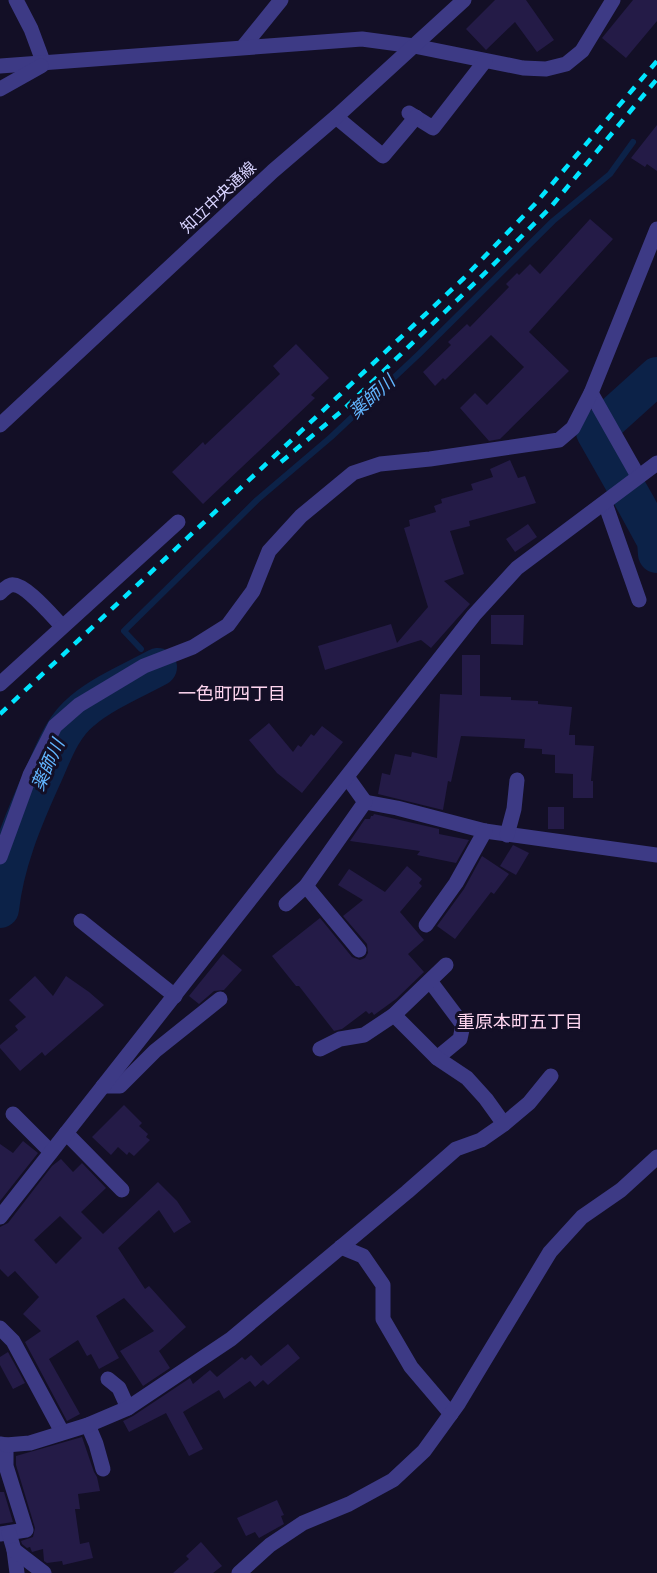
<svg xmlns="http://www.w3.org/2000/svg" width="657" height="1573" font-family="'Nunito Sans','Noto Sans JP',sans-serif">
<rect width="100%" height="100%" fill="#130f26"/>
<g fill="none" stroke-linecap="round" stroke-linejoin="round">
<polyline stroke="#0c2248" stroke-width="6" points="141,649 124,631 257,500 331,437 419,354 553,221 610,174 633,142"/>
<g stroke="#0c2248" stroke-width="38">
<polyline points="657,376 595,432 637,506 656,541 657,554"/>
<path d="M0 909C5 863 23 820 42 778 53 754 61 728 82 711 103 693 134 680 158 667"/>
</g>
</g>
<g fill="#241b47" fill-rule="evenodd">
<polygon points="495,0 526,0 554,40 537,52 515,22 486,50 466,29"/>
<polygon points="633,0 657,0 657,21 626,58 602,38"/>
<polygon points="657,125 657,171 647,164 645,167 631,158"/>
<polygon points="590,219 613,239 529,332 569,371 500,439 489,441 460,408 475,393 487,405 524,367 491,335 445,380 443,378 435,386 423,372 451,345 448,342 467,324 470,327 509,287 506,284 517,273 519,275 530,264 540,274"/>
<polygon points="296,344 329,378 311,395 315,398 203,504 172,472 203,442 205,445 280,374 273,366"/>
<polygon points="510,460 518,478 525,476 536,503 469,521 470,526 450,531 464,574 444,581 470,604 431,648 421,640 325,670 318,646 391,624 397,643 428,607 404,528 410,526 409,520 436,512 434,506 442,503 441,499 473,490 471,484 493,477 490,469"/>
<polygon points="528,524 537,537 515,552 506,539"/>
<polygon points="491,615 524,615 523,645 491,644"/>
<polygon points="462,655 480,655 480,696 511,697 511,700 538,701 538,704 572,707 569,735 575,735 575,745 594,746 591,781 593,781 593,798 573,798 573,774 555,773 555,755 542,754 542,749 524,748 525,739 461,736 451,782 448,781 443,810 378,794 382,773 390,775 395,754 411,757 412,752 437,758 440,694 462,695"/>
<polygon points="269,723 293,752 298,745 301,747 311,734 314,736 322,726 343,742 302,793 277,773 249,740"/>
<rect x="548" y="807" width="16" height="22"/>
<polygon points="374,814 439,829 439,834 469,840 456,863 417,855 420,851 350,841 365,819 370,819 371,816 373,816"/>
<polygon points="513,845 529,853 516,875 500,866"/>
<polygon points="482,856 509,874 494,894 491,892 455,939 437,926 464,889"/>
<polygon points="407,866 422,879 419,883 422,886 400,912 424,940 408,954 424,972 396,999 374,1015 372,1012 369,1014 366,1011 342,1029 334,1031 299,986 296,986 272,956 320,918 352,957 360,960 365,958 368,953 367,944 343,916 363,900 338,885 349,869 385,892"/>
<polygon points="223,954 242,970 224,990 214,991 199,1004 189,996"/>
<polygon points="35,976 53,996 66,976 89,992 104,1005 45,1056 42,1052 20,1071 0,1048 0,1045 18,1030 15,1026 26,1017 9,1000"/>
<polygon points="124,1105 142,1123 139,1126 148,1134 146,1137 150,1140 134,1156 129,1152 127,1155 118,1147 111,1155 92,1137"/>
<polygon points="23,1141 38,1153 0,1201 0,1144 13,1153"/>
<path d="M61 1159 73 1172 82 1163 106 1188 81 1212 103 1234 158 1182 177 1201 191 1222 174 1233 159 1210 118 1248 145 1289 149 1286 186 1327 159 1351 170 1368 143 1386 120 1351 154 1331 124 1298 96 1316 119 1358 99 1369 91 1354 87 1356 78 1340 49 1359 80 1414 67 1421 25 1342 41 1331 23 1314 39 1297 15 1271 8 1277 0 1269V1227L8 1223 52 1166ZM60 1216 82 1238 56 1264 34 1240Z"/>
<polygon points="288,1344 300,1358 268,1385 263,1380 255,1387 250,1381 224,1399 219,1390 183,1412 203,1449 189,1456 166,1413 129,1432 123,1421 133,1416 190,1378 193,1384 210,1370 217,1377 242,1357 245,1360 251,1355 261,1366"/>
<polygon points="8,1352 25,1383 13,1389 0,1365 0,1357"/>
<polygon points="82,1437 94,1472 97,1477 100,1491 78,1494 80,1509 75,1509 80,1544 89,1542 93,1558 63,1565 62,1561 47,1563 44,1561 43,1549 32,1552 30,1547 27,1548 22,1544 21,1541 33,1537 35,1528 16,1465 16,1456"/>
<polygon points="0,1492 4,1492 13,1522 0,1524"/>
<polygon points="277,1500 284,1515 281,1516 284,1524 259,1538 255,1532 246,1536 237,1518"/>
<polygon points="201,1542 222,1566 213,1573 173,1573 189,1559 186,1556"/>
</g>
<g fill="none" stroke-linecap="round" stroke-linejoin="round">
<g stroke="#3d3a85" stroke-width="15">
<polyline points="16,0 31,29 44,64"/>
<polyline points="243,47 281,0"/>
<polyline points="0,66 362,39 414,46 523,68 546,69 566,64 582,51 613,0"/>
<polyline points="0,89 41,66"/>
<polyline points="409,113 433,128 485,61"/>
<polyline points="336,117 383,156 416,117"/>
<polyline points="591,393 638,476"/>
<polyline points="605,503 639,600"/>
<path d="M0 593C3 590 7 586 11 585 24 582 53 617 62 626"/>
<polyline points="0,684 178,522"/>
<polyline points="365,802 397,808 485,831 657,855"/>
<polyline points="507,835 514,809 517,780"/>
<polyline points="0,857 30,775 55,726 79,705 144,666 193,647 228,625 253,591 269,551 301,516 353,473 380,464 430,459 559,440 573,428 591,393 657,229"/>
<polyline points="306,886 359,950"/>
<polyline points="286,904 306,886 365,802 347,777"/>
<polyline points="81,921 175,996"/>
<polyline points="426,925 456,883 485,831"/>
<polyline points="430,981 463,1025 460,1039 437,1058"/>
<polyline points="394,1015 437,1058 467,1078 486,1099 504,1124"/>
<polyline points="320,1049 340,1039 364,1035 394,1015 446,965"/>
<polyline points="103,1086 120,1086 155,1051 220,999"/>
<polyline points="13,1114 51,1152"/>
<polyline points="66,1133 122,1190"/>
<polyline points="0,1217 474,615 517,568 657,463"/>
<polyline points="341,1247 363,1256 383,1285 383,1319 411,1367 451,1414"/>
<polyline points="0,1328 13,1341 62,1432"/>
<polyline points="108,1379 119,1388 128,1408"/>
<polyline points="88,1425 96,1444 103,1469"/>
<polyline points="0,1444 6,1445 6,1466 26,1530 0,1534"/>
<polyline points="6,1445 30,1443 88,1425 128,1408 231,1339 407,1192 456,1149 481,1140 504,1124 529,1103 551,1076"/>
<polyline points="9,1533 14,1550 17,1573"/>
<polyline points="14,1550 44,1573"/>
<polyline points="239,1573 270,1545 303,1523 349,1504 393,1480 424,1451 458,1404 550,1252 582,1217 621,1190 657,1157"/>
</g>
<polyline stroke="#3d3a85" stroke-width="15" points="0,425 273,171 336,117 464,0"/>
<g stroke="#00e5ff" stroke-width="4.5" stroke-dasharray="9 8" stroke-linecap="butt">
<polyline points="281,462 343,410 479,279 550,208 657,79"/>
<polyline points="0,714 464,278 535,204 657,61"/>
</g>
</g>
<g text-anchor="middle" stroke-width="6" stroke-linejoin="round" paint-order="stroke">
<g font-size="16" fill="#d9d4ff" stroke="#130f26">
<text transform="translate(218 197) rotate(-43)" y="6">知立中央通線</text>
</g>
<g font-size="18" font-style="italic" fill="#62b6ff" stroke="#130f26">
<text transform="translate(372 397) rotate(-42)" y="6">薬師川</text>
<text transform="translate(48 765) rotate(-66)" y="6">薬師川</text>
</g>
<g font-size="18" fill="#ffd6f0" stroke="#130f26">
<text x="232" y="700">一色町四丁目</text>
<text x="520" y="1028">重原本町五丁目</text>
</g>
</g>
</svg>
